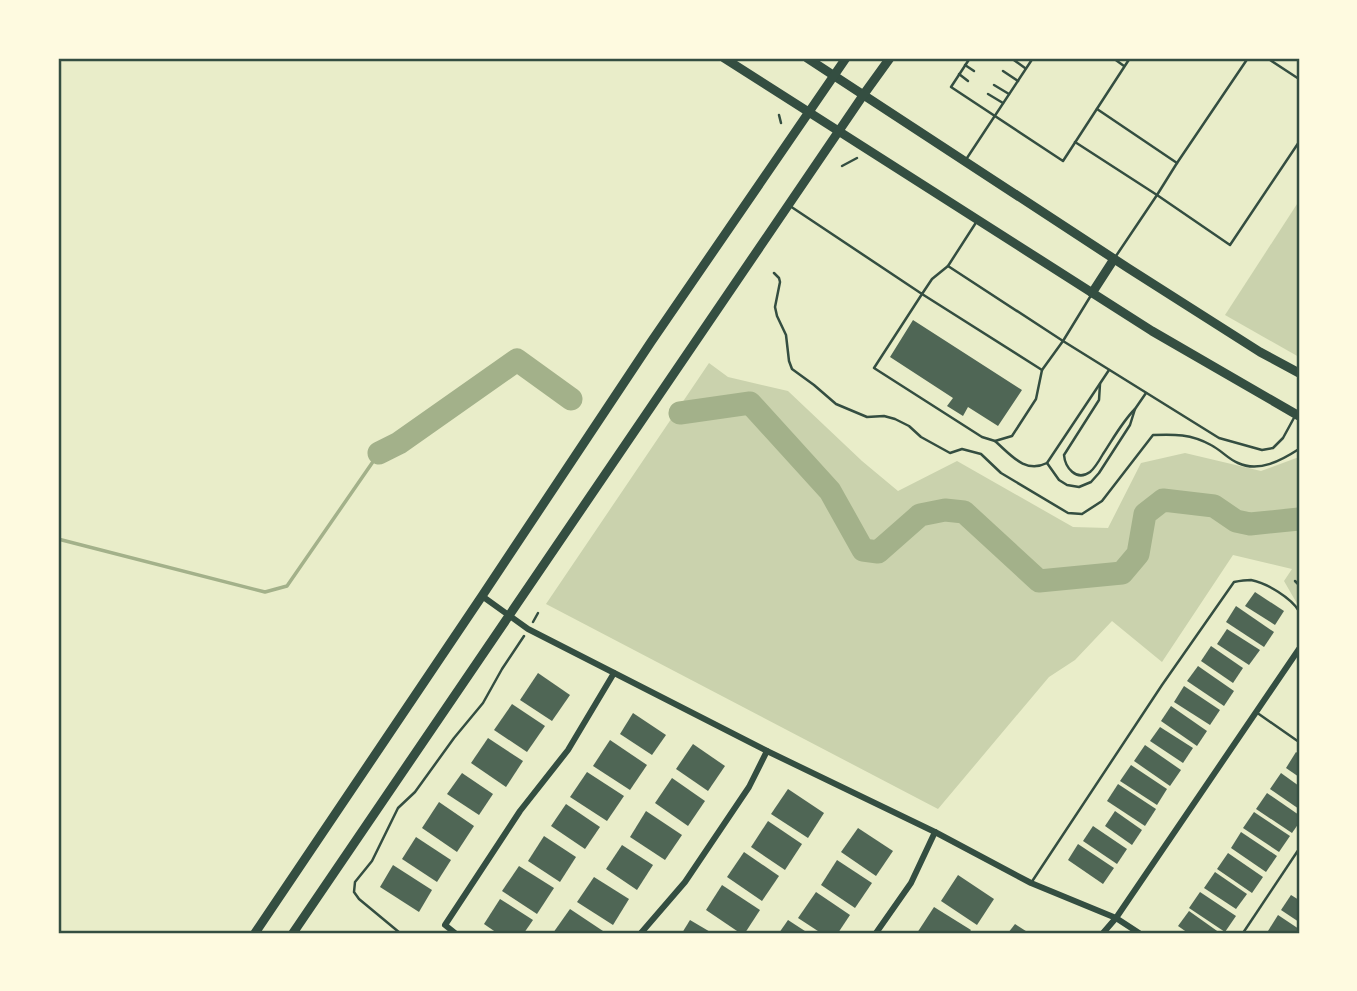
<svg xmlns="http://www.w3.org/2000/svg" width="1357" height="991" font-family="'Sofia Sans Condensed',sans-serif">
<rect width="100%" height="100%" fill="#e9edc9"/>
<g fill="#cad2ad">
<polygon points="1299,201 1299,357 1225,315"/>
<polygon points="709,363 728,377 788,391 862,461 898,491 957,461 1073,527 1108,528 1141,463 1185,453 1261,471 1299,457 1299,607 1284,581 1292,569 1233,555 1162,662 1112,621 1075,660 1049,677 938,809 546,604"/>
</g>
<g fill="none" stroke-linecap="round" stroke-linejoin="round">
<polyline stroke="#a3b18a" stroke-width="3.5" points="58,539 265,592 287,586 379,453"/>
<g stroke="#a3b18a" stroke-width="23">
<polyline points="680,413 750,403 830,491 863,550 878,552 920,515 945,510 964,512 1039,581 1122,573 1138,554 1145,514 1163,500 1214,506 1236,521 1250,524 1299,519"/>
<polyline points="379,453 399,443 517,360 571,399"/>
</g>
</g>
<g fill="#4f6655">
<polygon points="913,320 1022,390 998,426 968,407 963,416 947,406 953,398 890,357"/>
<polygon points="1255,592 1284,611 1275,625 1245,606"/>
<polygon points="1236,606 1274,632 1264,647 1226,622"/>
<polygon points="1227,629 1260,650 1249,665 1217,644"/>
<polygon points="1211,646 1243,668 1233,683 1201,661"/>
<polygon points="1198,666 1234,691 1224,706 1187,681"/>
<polygon points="538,673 570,695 552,721 520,700"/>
<polygon points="1184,686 1220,710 1210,725 1174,702"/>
<polygon points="512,704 545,726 527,752 494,730"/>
<polygon points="1171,706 1207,731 1197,746 1161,721"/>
<polygon points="633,713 666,735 652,755 620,734"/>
<polygon points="1160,727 1193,748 1183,763 1150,741"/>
<polygon points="488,738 523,761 506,787 471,763"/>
<polygon points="610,740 647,765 630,790 593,766"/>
<polygon points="693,744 725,766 708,791 676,769"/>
<polygon points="1145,745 1181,770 1170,786 1134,761"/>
<polygon points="1296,752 1299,754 1299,777 1286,768"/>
<polygon points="1131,765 1167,789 1157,805 1120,781"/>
<polygon points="587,772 624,796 607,821 570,797"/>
<polygon points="462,773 493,794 479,815 447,794"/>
<polygon points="1281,773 1299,786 1299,809 1270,789"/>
<polygon points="672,778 705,801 688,826 655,803"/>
<polygon points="1118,784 1156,809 1145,826 1107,801"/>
<polygon points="788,789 824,813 808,838 771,814"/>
<polygon points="1267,793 1299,815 1299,823 1292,833 1256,809"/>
<polygon points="439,802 474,826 457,852 422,828"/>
<polygon points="566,804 600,827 585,849 551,826"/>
<polygon points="646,811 682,835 665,860 630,837"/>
<polygon points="1115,811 1142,830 1132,845 1105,826"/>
<polygon points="1254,812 1290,836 1279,852 1243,828"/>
<polygon points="768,821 802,844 785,870 751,847"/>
<polygon points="1093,826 1127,849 1117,864 1083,841"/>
<polygon points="858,828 893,851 876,876 841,852"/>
<polygon points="1241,832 1277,856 1266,872 1231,848"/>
<polygon points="544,836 576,857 560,882 528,861"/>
<polygon points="416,837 451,860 437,882 402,859"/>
<polygon points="1078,844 1114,868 1103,884 1068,860"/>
<polygon points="622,845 653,865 637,890 606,869"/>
<polygon points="744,852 779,876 762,901 727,877"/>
<polygon points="1228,853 1263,877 1252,893 1217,869"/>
<polygon points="837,860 872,883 855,908 821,885"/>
<polygon points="393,865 432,890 419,912 380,887"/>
<polygon points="519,866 554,888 537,914 502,891"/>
<polygon points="1215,872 1247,894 1236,909 1204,888"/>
<polygon points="958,875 994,899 977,925 941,901"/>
<polygon points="594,877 629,899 613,925 577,902"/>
<polygon points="722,885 760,910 745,933 740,933 706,910"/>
<polygon points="816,892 850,915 838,933 821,933 798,918"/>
<polygon points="1200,892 1236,916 1225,932 1189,908"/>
<polygon points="1291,895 1299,900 1299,922 1281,910"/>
<polygon points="500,899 533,920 524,933 497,933 484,924"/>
<polygon points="934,907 971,930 969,933 917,933"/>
<polygon points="570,909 606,933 553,933"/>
<polygon points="1189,911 1220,933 1188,933 1178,926"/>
<polygon points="1278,915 1299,929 1299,933 1272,933 1268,931"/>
<polygon points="690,920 712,933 682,933"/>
<polygon points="788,920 808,933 779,933"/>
<polygon points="1015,924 1029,933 1008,933"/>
</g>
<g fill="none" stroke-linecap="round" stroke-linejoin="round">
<g stroke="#344e41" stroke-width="2.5">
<polyline points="779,115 781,123"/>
<polyline points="842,166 857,158"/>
<path d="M774 273 779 278 780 282 775 307 777 316 786 335 789 361 792 369 814 385 836 404 867 417 884 416 895 419 909 426 921 437 950 453 962 449 981 454 1001 473 1068 513 1082 514 1102 501 1153 435C1174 434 1191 434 1211 445 1221 450 1228 459 1238 463 1259 473 1282 460 1299 449"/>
<polyline points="1295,581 1299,585"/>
<polyline points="533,622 538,613"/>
<polyline points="400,933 359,899 354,892 355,882 372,861 398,808 415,792 454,738 483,703 502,669 524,636"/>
</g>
<g stroke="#344e41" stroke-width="2.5">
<polyline points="970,58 951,87 1063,161 1130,58"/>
<polyline points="983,58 984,58"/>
<polyline points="1011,58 1025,68"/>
<polyline points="1113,58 1124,66"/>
<polyline points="1267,58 1299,79"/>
<polyline points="965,65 974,71"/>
<polyline points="1003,71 1018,81"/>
<polyline points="959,74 968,81"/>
<polyline points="994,85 1009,94"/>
<polyline points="988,94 1003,103"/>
<polyline points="1097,109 1177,163 1157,195 1230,245 1299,142"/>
<polyline points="1075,142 1157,195 1116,256"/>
<polyline points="967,158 1033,58"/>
<polyline points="1177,163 1248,58"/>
<polyline points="790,206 922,294 1042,370 1036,399 1012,436 995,441 982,437 874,368 922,294 932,279 948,266 977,221"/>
<polyline points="948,266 1063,341 1219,438 1262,450 1273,448 1283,438 1295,416"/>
<polyline points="1042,370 1063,341 1090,297"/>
<path d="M1100 384 1099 400 1064 455C1065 467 1076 482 1090 472 1095 468 1099 461 1103 454 1113 439 1122 422 1135 409"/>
<path d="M995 441C1011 455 1025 474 1047 463L1109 370"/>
<polyline points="1047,463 1059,480 1067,485 1079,487 1091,482 1099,473 1130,425 1135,409 1146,393"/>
<polyline points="1256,712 1299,742"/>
<path d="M1031 883 1162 685 1234 582C1239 581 1246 580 1251 580 1267 583 1291 598 1299 611"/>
<polyline points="1243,933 1299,849"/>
</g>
<g stroke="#344e41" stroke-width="6">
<polyline points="482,596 528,629 767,751 935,832 1031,883 1116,918 1139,933"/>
<polyline points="455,933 445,925 520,811 568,750 614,673"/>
<polyline points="641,933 685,882 749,787 767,751"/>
<polyline points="876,933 911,883 935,832"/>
<polyline points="1103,933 1116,918 1299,649"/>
</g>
<g stroke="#344e41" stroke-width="9">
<polyline points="724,58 1152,331 1299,416"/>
<polyline points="807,58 1128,268 1260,352 1299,373"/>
<polyline points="1092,293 1114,259"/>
<polyline points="255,933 482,596 651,342 846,58"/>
<polyline points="293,933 864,94 890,58"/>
</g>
</g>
<rect width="1357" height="991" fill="none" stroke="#fefae0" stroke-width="119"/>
<rect x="60" y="60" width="1238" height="872" fill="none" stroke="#344e41" stroke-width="2.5"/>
</svg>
